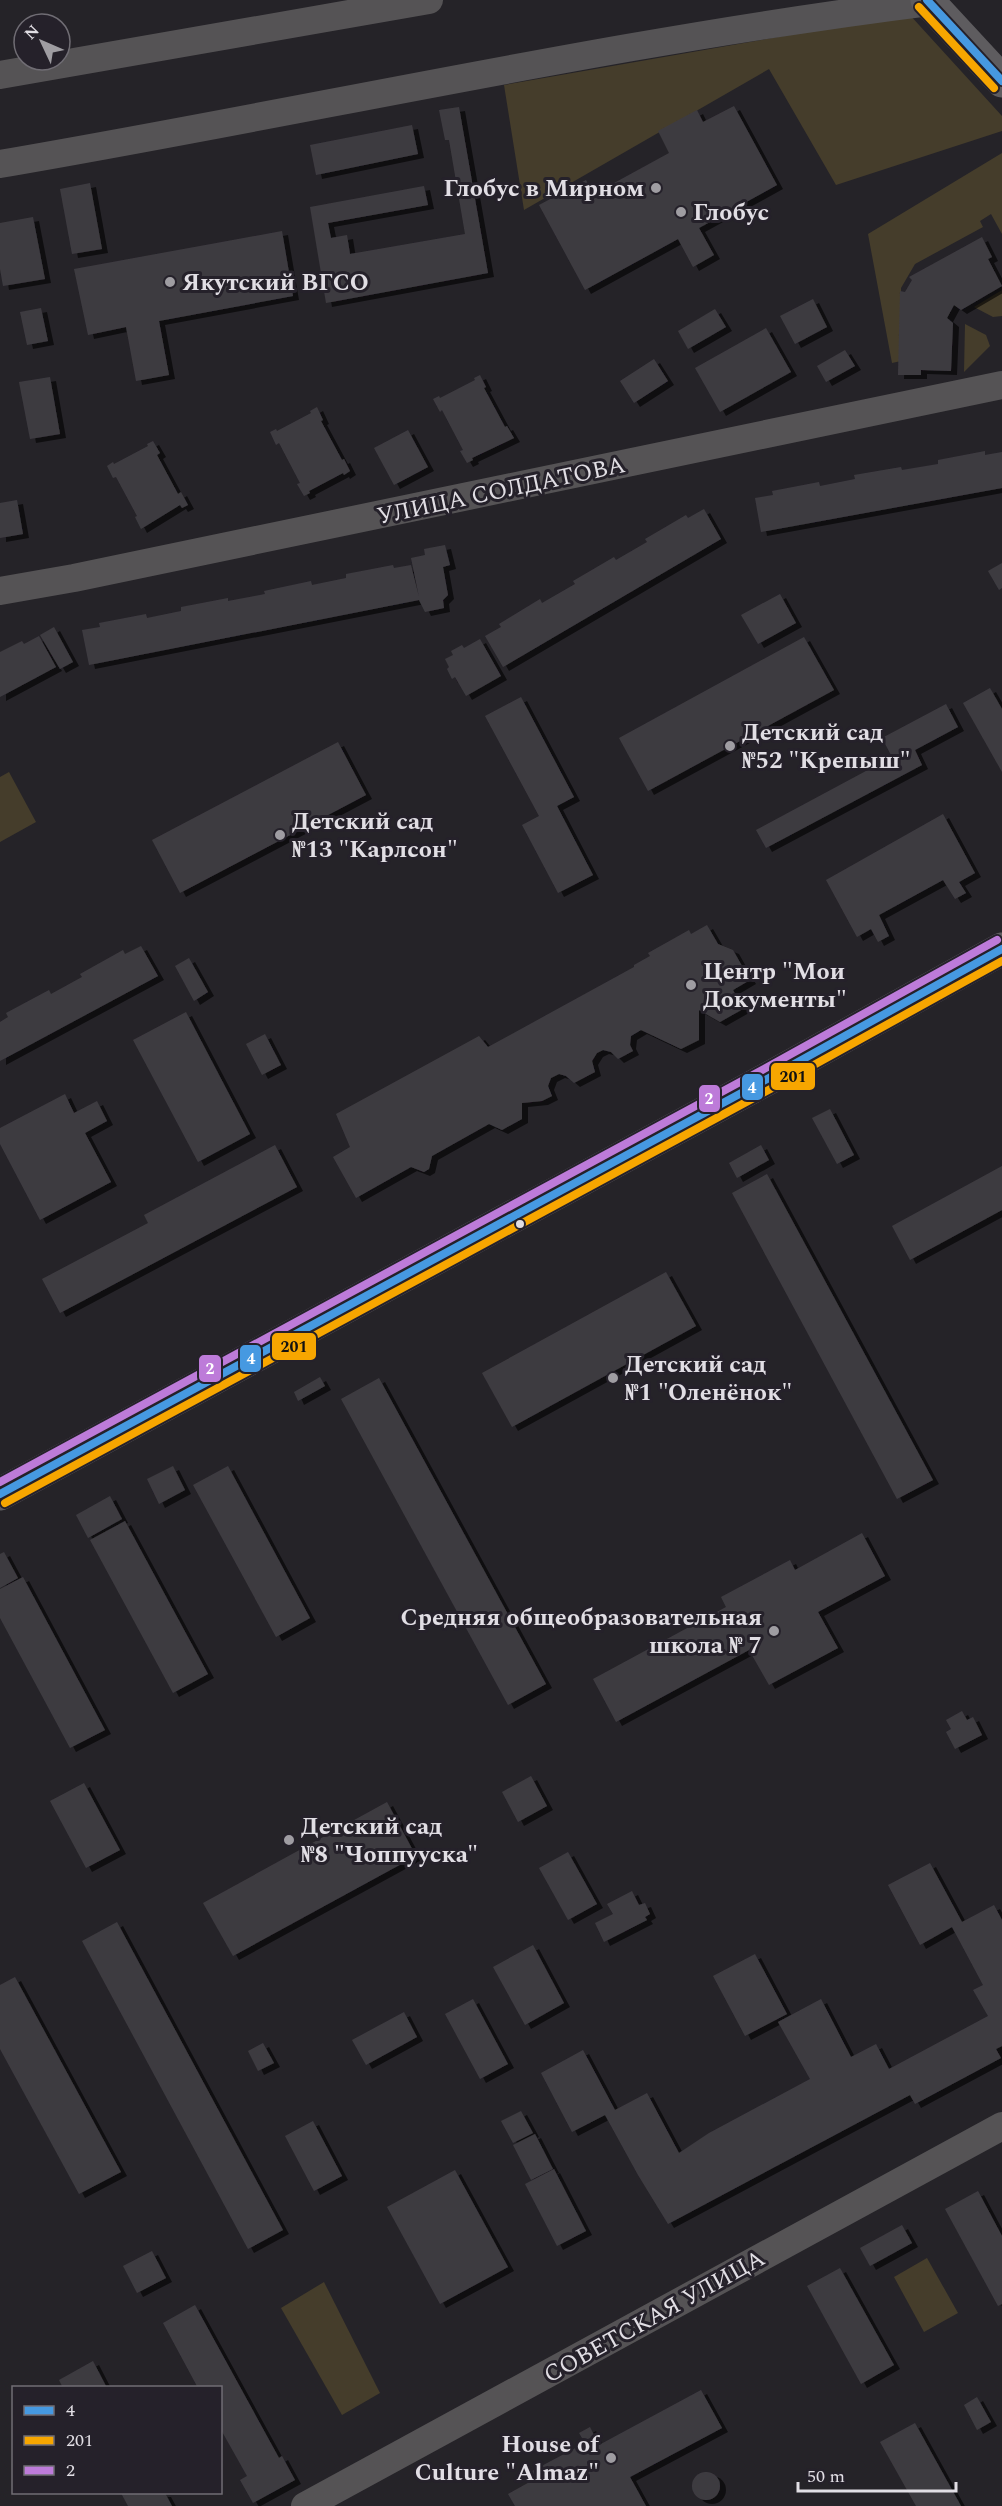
<svg xmlns="http://www.w3.org/2000/svg" width="1002" height="2506" font-family="Spectral,serif">
<defs>
<filter id="shadow"><feDropShadow dx="6" dy="4" stdDeviation="0" flood-color="#0009"/></filter>
</defs>
<rect width="100%" height="100%" fill="#252328"/>
<g fill="#453d2b">
<polygon points="909,14 1002,116 1002,131 836,185 769,69 524,210 504,85"/>
<polygon points="1002,153 1002,234 991,214 980,221 983,227 915,264 901,288 901,361 892,363 868,234"/>
<polygon points="1002,290 1002,316 993,317 974,307"/>
<polygon points="965,324 986,335 990,346 964,372"/>
<polygon points="9,772 36,822 0,842 0,777"/>
<polygon points="927,2258 958,2313 924,2332 894,2277"/>
<polygon points="324,2282 380,2393 342,2415 281,2308"/>
</g>
<g fill="#3e3b41" filter="url(#shadow)">
<polygon points="734,106 777,185 699,228 714,255 693,267 678,239 585,290 539,205 586,180 594,194 669,153 658,131 697,110 703,122"/>
<polygon points="459,107 488,273 326,303 310,207 424,186 428,205 328,223 331,238 347,235 350,254 465,234 449,140 445,140 439,110"/>
<polygon points="412,125 418,154 316,175 310,145"/>
<polygon points="90,183 102,249 72,254 60,189"/>
<polygon points="33,217 45,279 3,286 0,269 0,223"/>
<polygon points="282,231 293,296 159,321 169,375 136,381 126,327 88,335 74,269"/>
<polygon points="982,237 992,257 988,259 1002,286 961,310 954,305 947,318 953,323 951,371 921,370 921,375 898,375 900,291 905,292 912,280 909,277"/>
<polygon points="813,299 827,327 795,344 780,316"/>
<polygon points="41,308 48,341 27,345 20,312"/>
<polygon points="715,309 726,327 688,349 678,331"/>
<polygon points="766,328 791,372 720,412 695,368"/>
<polygon points="845,350 855,366 826,382 817,366"/>
<polygon points="654,359 668,381 634,403 620,381"/>
<polygon points="480,375 486,387 484,388 505,427 507,426 514,438 472,458 473,460 467,463 460,451 463,450 442,410 440,412 433,399 439,396 440,398 475,380 474,378"/>
<polygon points="50,377 60,434 30,439 19,382"/>
<polygon points="317,407 323,420 321,421 342,460 344,459 350,471 344,475 343,473 309,491 310,493 304,496 297,484 300,483 279,443 276,445 270,432 276,429 277,431 311,413 310,411"/>
<polygon points="408,430 428,467 394,485 374,448"/>
<polygon points="153,441 160,453 157,455 178,494 181,492 188,505 182,508 180,505 141,529 135,517 137,516 116,477 113,478 107,466 113,462 114,464 148,446 147,444"/>
<polygon points="985,451 985,455 1002,452 1002,488 761,532 755,498 773,495 772,491 819,482 820,486 855,479 854,475 901,467 902,470 938,464 938,460"/>
<polygon points="17,500 23,534 0,538 0,503"/>
<polygon points="704,509 721,539 503,667 485,636 501,627 499,624 540,599 542,603 575,584 573,581 614,557 616,560 647,542 645,539 686,515 688,518"/>
<polygon points="445,545 450,565 443,567 448,595 443,600 444,608 425,612 419,600 89,665 82,630 100,627 99,623 146,614 147,618 181,611 181,607 228,598 228,601 265,594 264,591 311,581 312,585 346,578 346,574 393,565 394,568 411,565 419,597 411,558 425,555 424,549"/>
<polygon points="1002,563 1002,588 999,590 988,571"/>
<polygon points="780,594 796,623 758,644 741,615"/>
<polygon points="54,627 73,662 60,669 40,635"/>
<polygon points="39,636 56,667 0,697 0,652 22,641 24,644"/>
<polygon points="804,637 834,690 648,791 619,738"/>
<polygon points="480,639 501,676 466,696 455,677 452,679 447,669 449,667 445,659 453,655 451,651 462,645 464,648"/>
<polygon points="990,688 1002,709 1002,772 963,703"/>
<polygon points="521,697 574,797 557,806 593,875 558,893 522,825 539,816 485,716"/>
<polygon points="946,704 958,727 915,750 922,765 766,848 756,830 892,757 882,738"/>
<polygon points="338,742 366,795 180,893 152,840"/>
<polygon points="943,814 975,873 959,882 966,893 955,899 943,880 879,915 889,936 878,942 871,929 857,937 826,880"/>
<polygon points="707,925 718,944 733,950 750,980 733,990 743,1009 720,1022 699,1010 699,1040 681,1049 641,1030 631,1036 630,1045 633,1051 618,1059 611,1052 603,1050 597,1053 592,1061 595,1072 574,1083 566,1076 559,1074 551,1078 548,1086 552,1096 542,1101 522,1103 522,1119 502,1130 489,1124 432,1156 429,1169 424,1172 411,1167 356,1198 333,1157 350,1147 336,1114 479,1036 488,1047 634,967 634,965 650,956 648,953 689,930 691,934"/>
<polygon points="141,946 158,976 0,1061 0,1022 8,1017 6,1013 49,990 51,994 82,977 80,974 123,950 125,954"/>
<polygon points="189,958 208,992 194,1001 175,966"/>
<polygon points="186,1012 250,1134 198,1162 133,1040"/>
<polygon points="265,1034 281,1065 262,1075 246,1044"/>
<polygon points="65,1094 74,1113 97,1101 107,1121 85,1133 111,1182 40,1220 0,1144 0,1128"/>
<polygon points="830,1109 854,1155 837,1164 812,1118"/>
<polygon points="275,1145 297,1187 60,1313 42,1279 148,1223 144,1215"/>
<polygon points="761,1145 769,1160 737,1178 729,1163"/>
<polygon points="1002,1166 1002,1210 910,1260 892,1226"/>
<polygon points="767,1174 933,1480 897,1499 732,1193"/>
<polygon points="666,1272 696,1326 512,1427 482,1373"/>
<polygon points="320,1377 325,1386 298,1401 294,1392"/>
<polygon points="379,1378 546,1684 508,1705 341,1399"/>
<polygon points="173,1466 185,1490 159,1504 147,1479"/>
<polygon points="228,1466 310,1618 276,1637 193,1485"/>
<polygon points="110,1496 122,1519 88,1538 76,1515"/>
<polygon points="125,1521 208,1674 173,1693 90,1540"/>
<polygon points="862,1533 885,1576 818,1612 838,1648 769,1685 749,1650 616,1722 593,1679 726,1607 721,1597 790,1560 795,1570"/>
<polygon points="4,1552 18,1578 0,1588 0,1554"/>
<polygon points="23,1577 105,1730 70,1748 0,1618 0,1589"/>
<polygon points="962,1711 967,1720 973,1717 982,1735 955,1749 946,1732 951,1729 946,1720"/>
<polygon points="531,1776 547,1806 518,1822 502,1792"/>
<polygon points="84,1783 120,1850 86,1868 50,1801"/>
<polygon points="387,1802 416,1856 233,1956 203,1903"/>
<polygon points="568,1852 597,1904 568,1920 539,1868"/>
<polygon points="930,1863 962,1922 994,1905 1002,1920 1002,2046 996,2049 1001,2058 915,2104 910,2095 668,2224 638,2175 605,2115 572,2132 541,2073 583,2050 615,2110 647,2093 679,2153 709,2133 810,2079 778,2022 821,1999 851,2057 876,2044 889,2069 988,2016 973,1990 983,1985 952,1927 920,1945 888,1885"/>
<polygon points="632,1891 639,1905 645,1903 650,1914 645,1917 647,1920 604,1942 595,1923 613,1914 607,1904"/>
<polygon points="117,1922 283,2230 248,2249 82,1941"/>
<polygon points="533,1945 564,2003 525,2025 493,1967"/>
<polygon points="755,1954 787,2014 745,2036 713,1976"/>
<polygon points="15,1977 121,2172 79,2194 0,2049 0,1985"/>
<polygon points="473,1999 508,2064 480,2079 445,2014"/>
<polygon points="404,2012 417,2037 366,2065 352,2040"/>
<polygon points="263,2043 274,2063 258,2071 248,2051"/>
<polygon points="521,2111 533,2133 513,2143 501,2121"/>
<polygon points="313,2121 342,2176 314,2191 285,2136"/>
<polygon points="535,2134 553,2169 531,2180 513,2145"/>
<polygon points="554,2169 586,2231 557,2246 525,2184"/>
<polygon points="455,2170 508,2267 440,2304 387,2207"/>
<polygon points="978,2191 1002,2236 1002,2304 998,2306 945,2209"/>
<polygon points="902,2225 912,2243 870,2266 860,2248"/>
<polygon points="152,2251 166,2278 137,2293 123,2266"/>
<polygon points="840,2268 894,2365 861,2384 807,2286"/>
<polygon points="195,2305 279,2458 282,2456 295,2480 253,2503 240,2480 247,2476 220,2428 220,2388 198,2388 163,2323"/>
<polygon points="93,2361 107,2388 63,2388 59,2380"/>
<polygon points="701,2390 722,2428 630,2477 646,2506 515,2506 508,2494 535,2479 532,2471 585,2443 579,2433 590,2427 599,2445"/>
<polygon points="977,2397 991,2422 977,2430 964,2405"/>
<polygon points="915,2423 961,2506 916,2506 880,2442"/>
<circle cx="706" cy="2486" r="14"/>
<polygon points="121,2493 165,2493 172,2506 128,2506"/>
</g>
<g fill="none" stroke-linecap="round" stroke-linejoin="round">
<g stroke="#555355" stroke-width="28">
<polyline points="0,75 429,0"/>
<path d="M0 164C310 111 617 41 929 2"/>
<polyline points="0,591 74,578 1002,385"/>
<polyline points="305,2506 1002,2126"/>
</g>
<g stroke="#5e5c5f" stroke-width="33">
<polyline points="927,0 1002,81"/>
<polyline points="0,1494 769,1078 1002,949"/>
</g>
<g stroke="#25212a" stroke-width="12">
<g id="bus-1">
<polyline points="927,0 1002,81"/>
<polyline points="0,1494 769,1078 1002,949"/>
</g>
</g>
<g stroke="#25212a" stroke-width="12">
<g id="bus-2">
<polyline points="919,7 994,88"/>
<polyline points="5,1503 774,1087 1002,961"/>
</g>
</g>
<g stroke="#25212a" stroke-width="12">
<polyline id="bus-3" points="0,1482 764,1069 997,940"/>
</g>
<use href="#bus-1" stroke="#4699e1" stroke-width="8"/>
<use href="#bus-2" stroke="#f7a600" stroke-width="8"/>
<use href="#bus-3" stroke="#bd7bd9" stroke-width="8"/>
</g>
<g fill="#9f9da2" stroke="#25212a" stroke-width="2">
<circle cx="656" cy="188" r="6"/>
<circle cx="681" cy="212" r="6"/>
<circle cx="170" cy="282" r="6"/>
<circle cx="730" cy="746" r="6"/>
<circle cx="280" cy="835" r="6"/>
<circle cx="691" cy="985" r="6"/>
<circle cx="613" cy="1378" r="6"/>
<circle cx="774" cy="1631" r="6"/>
<circle cx="289" cy="1840" r="6"/>
<circle cx="611" cy="2458" r="6"/>
</g>
<circle fill="#e1dee4" stroke="#25212a" stroke-width="2" cx="520" cy="1224" r="5"/>
<g text-anchor="middle" stroke-width="6" stroke-linejoin="round" paint-order="stroke">
<g font-size="24" font-weight="bold" fill="#e1dee4" stroke="#25212a" text-anchor="start">
<text x="644" y="196" text-anchor="end">Глобус в Мирном</text>
<text x="693" y="220">Глобус</text>
<text x="182" y="290">Якутский ВГСО</text>
<text x="742" y="740">Детский сад<tspan x="742" dy="28">№52 "Крепыш"</tspan></text>
<text x="292" y="829">Детский сад<tspan x="292" dy="28">№13 "Карлсон"</tspan></text>
<text x="703" y="979">Центр "Мои<tspan x="703" dy="28">Документы"</tspan></text>
<text x="625" y="1372">Детский сад<tspan x="625" dy="28">№1 "Оленёнок"</tspan></text>
<text x="762" y="1625" text-anchor="end">Cредняя общеобразовательная<tspan x="762" dy="28">школа № 7</tspan></text>
<text x="301" y="1834">Детский сад<tspan x="301" dy="28">№8 "Чоппууска"</tspan></text>
<text x="599" y="2452" text-anchor="end">House of<tspan x="599" dy="28">Culture "Almaz"</tspan></text>
</g>
<g font-size="24" fill="#e1dee4" stroke="#25212a">
<text transform="translate(501 490) rotate(-12)" y="8">УЛИЦА СОЛДАТОВА</text>
<text transform="translate(654 2316) rotate(-29)" y="8">СОВЕТСКАЯ УЛИЦА</text>
</g>
</g>
<g stroke="#25212a" stroke-width="2">
<rect x="770" y="1062" width="46" height="29" rx="6" fill="#f7a600"/>
<rect x="741" y="1073" width="23" height="28" rx="6" fill="#4699e1"/>
<rect x="698" y="1084" width="23" height="29" rx="6" fill="#bd7bd9"/>
<rect x="271" y="1332" width="46" height="29" rx="6" fill="#f7a600"/>
<rect x="239" y="1344" width="23" height="29" rx="6" fill="#4699e1"/>
<rect x="198" y="1354" width="24" height="29" rx="6" fill="#bd7bd9"/>
</g>
<g font-size="16" text-anchor="middle" font-weight="bold" fill="#fff">
<text x="752" y="1093">4</text>
<text x="709" y="1104">2</text>
<text x="251" y="1364">4</text>
<text x="210" y="1374">2</text>
</g>
<g font-size="16" text-anchor="middle" font-weight="bold" fill="#111">
<text x="793" y="1082">201</text>
<text x="294" y="1352">201</text>
</g>
<rect x="12" y="2386" width="210" height="108" fill="#25212a" stroke="#706d74" stroke-width="1.5"/>
<rect x="24" y="2406" width="30" height="9" fill="#4699e1" stroke="#706d74" stroke-width="1.5"/>
<text x="66" y="2416" font-size="18" fill="#e1dee4">4</text>
<rect x="24" y="2436" width="30" height="9" fill="#f7a600" stroke="#706d74" stroke-width="1.5"/>
<text x="66" y="2446" font-size="18" fill="#e1dee4">201</text>
<rect x="24" y="2466" width="30" height="9" fill="#bd7bd9" stroke="#706d74" stroke-width="1.5"/>
<text x="66" y="2476" font-size="18" fill="#e1dee4">2</text>
<g transform="translate(42 42) rotate(314)"><circle r="28" fill="#25212a" stroke="#706d74" stroke-width="1.5"/>
<path d="M0-4.5L10 22L0 15L-10 22Z" fill="#9f9da2"/>
<text y="-9" font-size="16" font-weight="bold" text-anchor="middle" fill="#e1dee4">N</text>
</g>
<path d="M798 2482v9h158v-9" fill="none" stroke="#e1dee4" stroke-width="3"/>
<text x="807" y="2482" font-size="18" fill="#e1dee4" stroke="#25212a" stroke-width="4.5" paint-order="stroke">50 m</text>
</svg>
